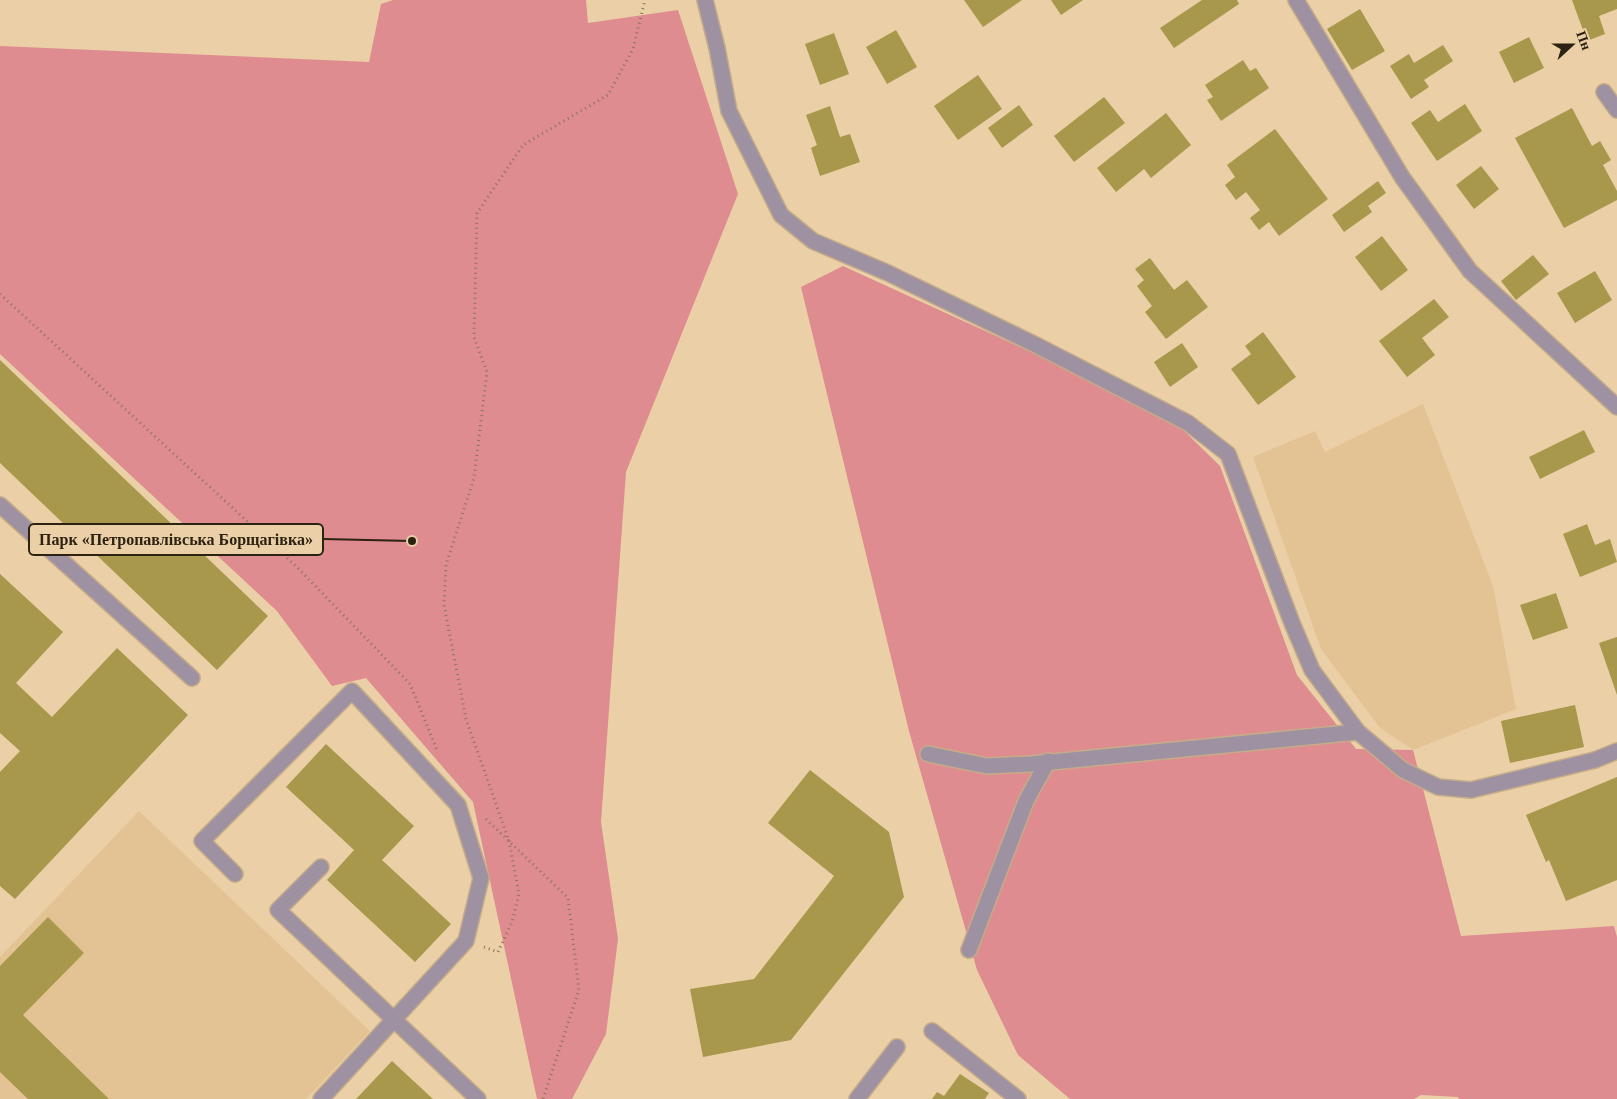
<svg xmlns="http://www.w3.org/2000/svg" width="1617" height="1099" font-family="Georgia,serif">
<rect width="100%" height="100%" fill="#ebcfa6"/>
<g fill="#e3c394">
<polygon points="1423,404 1493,586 1516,709 1413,750 1380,728 1321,649 1253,457 1315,431 1325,452"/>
<polygon points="139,811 370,1031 306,1099 0,1099 0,957"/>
</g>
<g fill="#de8c8f">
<polygon points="393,0 586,0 588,23 678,10 738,194 626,472 601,822 618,939 606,1034 572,1099 537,1099 473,802 366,678 332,686 277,611 0,354 0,46 369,62 381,4"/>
<polygon points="843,266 1167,414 1220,466 1297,675 1356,749 1413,750 1461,936 1614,926 1617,937 1617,1099 1459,1099 1458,1097 1421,1095 1414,1099 1070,1099 1018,1055 977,970 909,731 801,287"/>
</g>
<g fill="#a8984b">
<polygon points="964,0 1022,0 983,27"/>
<polygon points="1051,0 1083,0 1061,15"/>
<polygon points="1202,0 1237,0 1239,4 1174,48 1160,28"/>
<polygon points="1572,0 1617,0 1617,9 1599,16 1605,34 1587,41"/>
<polygon points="1360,9 1385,51 1352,70 1327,29"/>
<polygon points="896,30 917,67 887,84 866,47"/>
<polygon points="834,33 849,74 820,85 805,44"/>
<polygon points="1529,37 1544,68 1514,83 1499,52"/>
<polygon points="1443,45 1453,61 1424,80 1429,87 1411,99 1390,66 1409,54 1414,63"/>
<polygon points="1243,60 1250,71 1256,68 1269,88 1221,121 1207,100 1213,97 1205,85"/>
<polygon points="978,75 1002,109 958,140 934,106"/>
<polygon points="1104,97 1125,123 1074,162 1054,136"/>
<polygon points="1465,104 1482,131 1437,161 1411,123 1430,110 1438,122"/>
<polygon points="1019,105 1033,125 1002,148 988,128"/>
<polygon points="830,106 840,137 850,134 860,162 820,176 811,148 817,145 806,115"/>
<polygon points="1572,108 1592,146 1600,141 1611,160 1603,165 1617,191 1617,200 1564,228 1515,138"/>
<polygon points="1166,113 1191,145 1151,178 1144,169 1116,192 1097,168"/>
<polygon points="1275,129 1328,199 1279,236 1269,222 1259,230 1250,218 1260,210 1246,192 1236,200 1225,185 1235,177 1227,165"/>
<polygon points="1481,166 1499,189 1474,209 1456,185"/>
<polygon points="1378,181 1386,193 1368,206 1372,212 1344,232 1332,215"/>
<polygon points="1382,236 1408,270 1381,291 1355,257"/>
<polygon points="1533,255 1549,274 1516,300 1501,281"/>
<polygon points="1150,258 1174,290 1187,280 1208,307 1166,339 1145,312 1152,306 1137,286 1144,280 1135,269"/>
<polygon points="1595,271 1612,300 1575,323 1557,293"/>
<polygon points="1434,299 1449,317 1422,338 1435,355 1407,377 1379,341"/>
<polygon points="1263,332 1296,377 1258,405 1231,369 1251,354 1245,346"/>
<polygon points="1182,343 1198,367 1170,387 1154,362"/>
<polygon points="0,360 268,616 217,670 0,463"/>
<polygon points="1584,430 1595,452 1540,479 1529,457"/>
<polygon points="1587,524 1595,545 1610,539 1617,562 1580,577 1563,534"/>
<polygon points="0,574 63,632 16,683 52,717 117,648 188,715 15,899 0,886 0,772 20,751 0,733"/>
<polygon points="1556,593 1568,628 1533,640 1520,605"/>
<polygon points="1617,637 1617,695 1599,643"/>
<polygon points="1575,705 1584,747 1510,763 1501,721"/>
<polygon points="326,744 414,826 382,860 451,924 415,962 327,880 354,850 286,787"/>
<polygon points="810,770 889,832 904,897 791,1040 703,1057 690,989 754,979 834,876 768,823"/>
<polygon points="1617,777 1617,880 1566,901 1549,860 1546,862 1526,815"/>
<polygon points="48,917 84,953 23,1015 109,1099 28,1099 0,1072 0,966"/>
<polygon points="392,1061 433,1099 356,1099"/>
<polygon points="960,1074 989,1093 985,1099 932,1099 937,1092 944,1096"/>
</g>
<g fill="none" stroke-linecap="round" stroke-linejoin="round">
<g stroke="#c5ac88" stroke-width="18">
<g id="minor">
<polyline points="705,0 717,48 729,111 781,215 813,241 888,273 1034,344 1188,423 1228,454 1292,623 1312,670 1358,732 1403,770 1438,787 1471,790 1595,760 1617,751"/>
<polyline points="1296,0 1402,177 1470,271 1617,407"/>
<polyline points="1604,92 1617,110"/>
<polyline points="0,505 192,678"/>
<polyline points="928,754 987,766 1031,764 1358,732"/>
<polyline points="321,867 278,910 478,1099"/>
<polyline points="235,874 202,841 352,691 458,805 481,878 466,941 321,1099"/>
<polyline points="969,950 1026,801 1048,761"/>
<polyline points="932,1031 1018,1099"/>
<polyline points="857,1099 897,1047"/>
</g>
</g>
<g stroke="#89765a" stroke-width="3" stroke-dasharray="1 4" stroke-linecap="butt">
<polyline points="0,294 298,568 410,684 437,750"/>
<polyline points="486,819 568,898 579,990 543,1099"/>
<polyline points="484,947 498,952 512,922 519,894 509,841 466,719 444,605 446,565 474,478 487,372 474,337 477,213 523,145 608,95 633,49 645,0"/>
</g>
<use href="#minor" stroke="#9e91a2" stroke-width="15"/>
</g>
<path fill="none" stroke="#2c2212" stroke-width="2" d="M412 541L323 539"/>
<circle fill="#2c2212" stroke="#ebcfa6" stroke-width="2" cx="412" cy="541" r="5"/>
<rect fill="#ebcfa6" stroke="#2c2212" stroke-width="2" x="29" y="524" width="294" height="31" rx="5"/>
<g font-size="16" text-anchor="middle" font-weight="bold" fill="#2c2212">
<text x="176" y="545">Парк «Петропавлівська Борщагівка»</text>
</g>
<g transform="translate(1572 45) rotate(69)" stroke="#ebcfa6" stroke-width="4" paint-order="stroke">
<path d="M0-4L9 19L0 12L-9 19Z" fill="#2c2212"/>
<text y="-8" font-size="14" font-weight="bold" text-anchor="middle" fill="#2c2212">Пн</text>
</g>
</svg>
